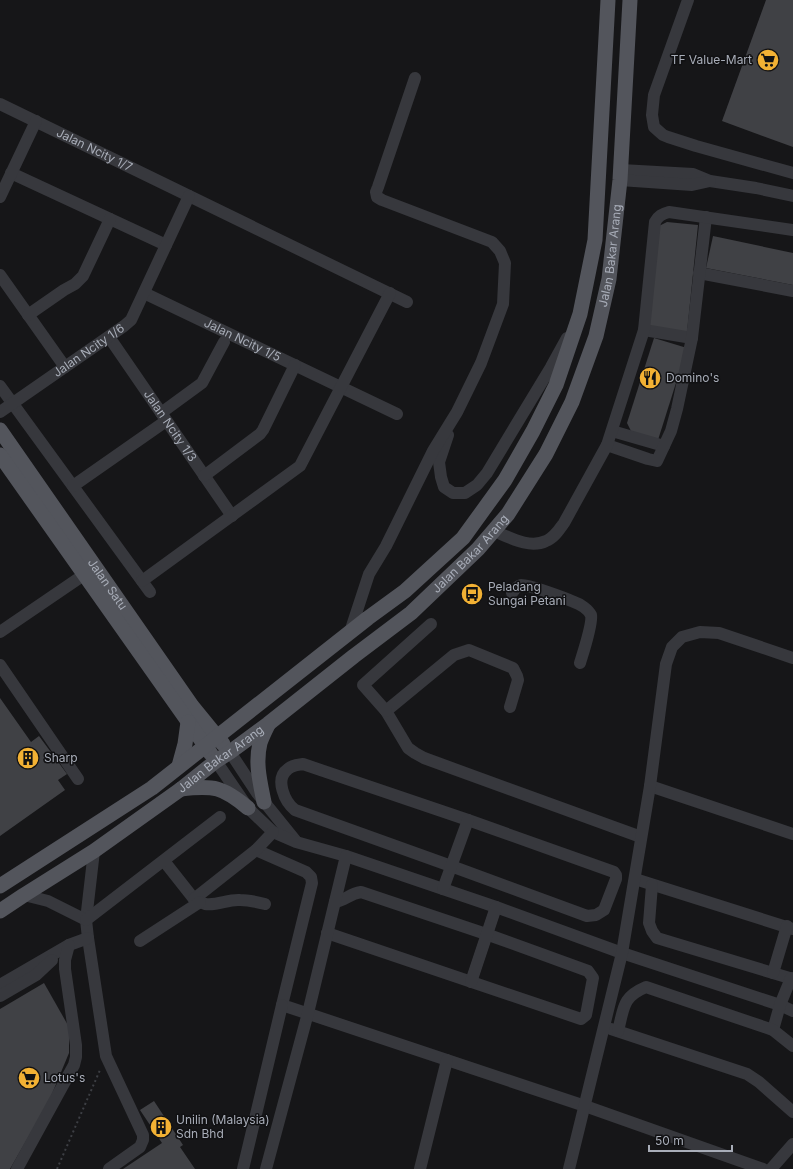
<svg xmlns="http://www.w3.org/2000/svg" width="793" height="1169" font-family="Inter,sans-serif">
<rect width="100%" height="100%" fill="#161618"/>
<g fill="#404145">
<polygon points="766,0 793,0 793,147 722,121"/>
<polygon points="667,222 698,225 687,332 647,328 657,227"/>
<polygon points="713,236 793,253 793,285 706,268"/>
<polygon points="654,338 687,348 658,440 631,431 627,423"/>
<polygon points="0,698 31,742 39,736 67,774 58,780 65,790 0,836"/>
<polygon points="44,983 69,1027 69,1053 49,1101 10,1169 0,1169 0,1009"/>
<polygon points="154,1101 183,1145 180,1147 195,1169 123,1169 162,1143 140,1110"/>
</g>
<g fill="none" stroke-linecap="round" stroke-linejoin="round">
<polyline stroke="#3d3f44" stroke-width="2" stroke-dasharray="2 3" stroke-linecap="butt" points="57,1169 100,1070"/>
<g stroke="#37383d" stroke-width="12">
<polyline points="688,0 654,95 652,115 654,127 663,135 668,137 696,146 793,173"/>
<path id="s1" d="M0 104 407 302"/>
<polyline points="621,170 693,174 710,181 756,188 793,196"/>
<polyline points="11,173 166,245"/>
<polyline points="620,180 692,185 710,181"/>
<polyline points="0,197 36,121"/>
<polyline points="699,273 793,291"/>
<polyline points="0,275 65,367"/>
<path id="s2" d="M144 293 397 414"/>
<polyline points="28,315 64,290 75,284 83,276 110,219"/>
<polyline points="644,330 692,338"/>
<path id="s3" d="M109 337 232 516"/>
<polyline points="0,386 150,592"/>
<path id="s4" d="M0 412 124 326 131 320 189 196"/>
<polyline points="161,413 202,383 224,342"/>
<polyline points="612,431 664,446"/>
<polyline points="448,435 439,462 441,477 444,487 453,493 465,493 477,485 487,473 551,367 567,338"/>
<polyline points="607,445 648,459 657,461 671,431 677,409 692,338 706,217"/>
<polyline points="204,476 260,434 263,430 295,365"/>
<polyline points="73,486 166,421"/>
<path d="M494 531C509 537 529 549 546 541 554 538 559 530 564 523L607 445 644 330 655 222C658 216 662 214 669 212L793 230"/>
<polyline points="142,581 300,466 390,293"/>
<path d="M512 593C515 589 517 586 521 585 530 585 565 598 574 602 580 604 588 609 591 615 593 623 583 653 580 663"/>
<polyline points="0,632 91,570"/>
<polyline points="350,632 369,574 386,546 433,451 457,412 481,363 503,304 505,263 500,251 492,242 382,200 377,197 376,192 378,187 415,78"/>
<polyline points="0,665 78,779"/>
<polyline points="510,707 518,680 517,676 513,668 469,650 454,655 386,711 408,748 415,753 424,758 641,837"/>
<polyline points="386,711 363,685 431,624"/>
<polyline points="230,752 257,793 295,840"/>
<polyline points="216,761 248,808 273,832 296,842 346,856 496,907 622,953 780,1005 793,1011"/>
<path d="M303 764 468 820 614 872 616 875V879L604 910 596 915 587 916 451 866 295 810C285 802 274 779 288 769 292 765 297 765 303 764Z"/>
<polyline points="650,786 793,834"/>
<polyline points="256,850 306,872 311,877 312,883 282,1005 585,1106 763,1169"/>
<polyline points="94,851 86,920 88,938 106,1056 143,1135 143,1140 140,1147 109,1169"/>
<path d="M164 861 194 899C197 900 201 903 205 904 217 906 228 899 240 900 248 900 257 902 265 904"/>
<polyline points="635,879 793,929"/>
<polyline points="652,885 649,923 652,931 657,938 793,979"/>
<polyline points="443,889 468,820"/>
<polyline points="24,895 48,901 86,920"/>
<polyline points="194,899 256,850 273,832"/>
<polyline points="86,920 220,817"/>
<path d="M327 933 581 1019 586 1015 593 978 588 971 486 934 361 892C349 894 346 900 335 902"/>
<polyline points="140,941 200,902"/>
<polyline points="773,973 787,926"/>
<polyline points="471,982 496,907"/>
<polyline points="0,985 69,945 88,938"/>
<polyline points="0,996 36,975 52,960"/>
<polyline points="611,1029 747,1074 759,1082 793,1112"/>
<polyline points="773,1030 780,1005 791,978"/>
<path d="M618 1031C624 1008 622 997 646 987L773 1030 793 1046"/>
<polyline points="17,1169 74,1065 76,1057 76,1045 65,969 65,960 69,945"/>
<polyline points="243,1169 282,1005"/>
<polyline points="266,1169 308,1013 346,856"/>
<polyline points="420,1169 447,1060"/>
<polyline points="569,1169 622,953 650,786 666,664 672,647 682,637 700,632 719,633 793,658"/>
<polyline points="771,1169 793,1144"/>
</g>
<g stroke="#53555c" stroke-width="15">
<path id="s5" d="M0 430 192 706 223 744"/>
<polyline points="0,455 211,754"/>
<polyline points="179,766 185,744 188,722"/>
<path d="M181 789C214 785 223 787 248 808"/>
<path d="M264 802C260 782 255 763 260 743 262 737 265 731 268 725"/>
<polyline points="0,886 152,788 368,618 405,591 463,538 505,480 533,431 556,385 580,314 595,240 608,0"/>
<path id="s6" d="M0 911 24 895 94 851 181 789 216 761 230 752 268 724 354 656 411 613 478 549 508 514 546 454 572 402 596 336 609 279 620 180 630 0"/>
</g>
</g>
<defs>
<g id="supermarket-disc" transform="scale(1.15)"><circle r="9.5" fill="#f2b134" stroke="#111113"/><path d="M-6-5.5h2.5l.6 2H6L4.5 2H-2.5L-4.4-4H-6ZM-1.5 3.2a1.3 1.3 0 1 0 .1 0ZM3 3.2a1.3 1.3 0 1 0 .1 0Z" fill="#111"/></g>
<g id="restaurant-disc" transform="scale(1.15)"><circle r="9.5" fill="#f2b134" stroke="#111113"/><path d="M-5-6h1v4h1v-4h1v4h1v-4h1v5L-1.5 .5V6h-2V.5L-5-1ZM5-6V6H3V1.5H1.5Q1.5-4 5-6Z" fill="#111"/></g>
<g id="bus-disc" transform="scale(1.15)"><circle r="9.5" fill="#f2b134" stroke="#111113"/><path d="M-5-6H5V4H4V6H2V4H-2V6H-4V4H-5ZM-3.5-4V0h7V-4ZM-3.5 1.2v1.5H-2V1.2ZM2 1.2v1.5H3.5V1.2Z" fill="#111"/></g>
<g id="building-disc" transform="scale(1.15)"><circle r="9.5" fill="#f2b134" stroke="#111113"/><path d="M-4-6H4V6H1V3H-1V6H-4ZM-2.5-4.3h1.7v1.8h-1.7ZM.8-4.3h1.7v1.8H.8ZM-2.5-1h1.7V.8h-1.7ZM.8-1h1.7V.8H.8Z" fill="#111"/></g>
</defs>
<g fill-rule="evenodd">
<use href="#supermarket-disc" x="768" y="60"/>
<use href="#restaurant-disc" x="650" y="378"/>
<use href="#bus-disc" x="472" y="594"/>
<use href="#building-disc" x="28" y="758"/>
<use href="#supermarket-disc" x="29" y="1078"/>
<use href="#building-disc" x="161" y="1127"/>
</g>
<g text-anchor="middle" stroke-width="3" stroke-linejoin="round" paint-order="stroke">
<g font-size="12" fill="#a8adb8" stroke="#111113" text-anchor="start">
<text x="752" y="64" text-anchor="end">TF Value-Mart</text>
<text x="666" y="382">Domino's</text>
<text x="488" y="591">Peladang<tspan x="488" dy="14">Sungai Petani</tspan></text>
<text x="44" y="762">Sharp</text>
<text x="44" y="1082">Lotus's</text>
<text x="176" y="1124">Unilin (Malaysia)<tspan x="176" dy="14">Sdn Bhd</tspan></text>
</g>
<g font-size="12" fill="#a8adb8" stroke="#111113">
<text dy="4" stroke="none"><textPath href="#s1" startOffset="105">Jalan Ncity 1/7</textPath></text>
<text dy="4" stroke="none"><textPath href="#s6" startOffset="928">Jalan Bakar Arang</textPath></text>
<text dy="4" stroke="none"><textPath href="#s2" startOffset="109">Jalan Ncity 1/5</textPath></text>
<text dy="4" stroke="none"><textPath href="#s4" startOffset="108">Jalan Ncity 1/6</textPath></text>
<text dy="4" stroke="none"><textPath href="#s3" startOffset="108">Jalan Ncity 1/3</textPath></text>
<text dy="4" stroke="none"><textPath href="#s6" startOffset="592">Jalan Bakar Arang</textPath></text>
<text dy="4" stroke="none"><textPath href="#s5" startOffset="188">Jalan Satu</textPath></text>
<text dy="4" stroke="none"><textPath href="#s6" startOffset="268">Jalan Bakar Arang</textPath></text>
</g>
</g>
<path d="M649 1145v6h83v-6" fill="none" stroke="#a8adb8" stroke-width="2"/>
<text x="655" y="1145" font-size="12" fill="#a8adb8" stroke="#111113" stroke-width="3" paint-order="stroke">50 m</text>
</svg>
